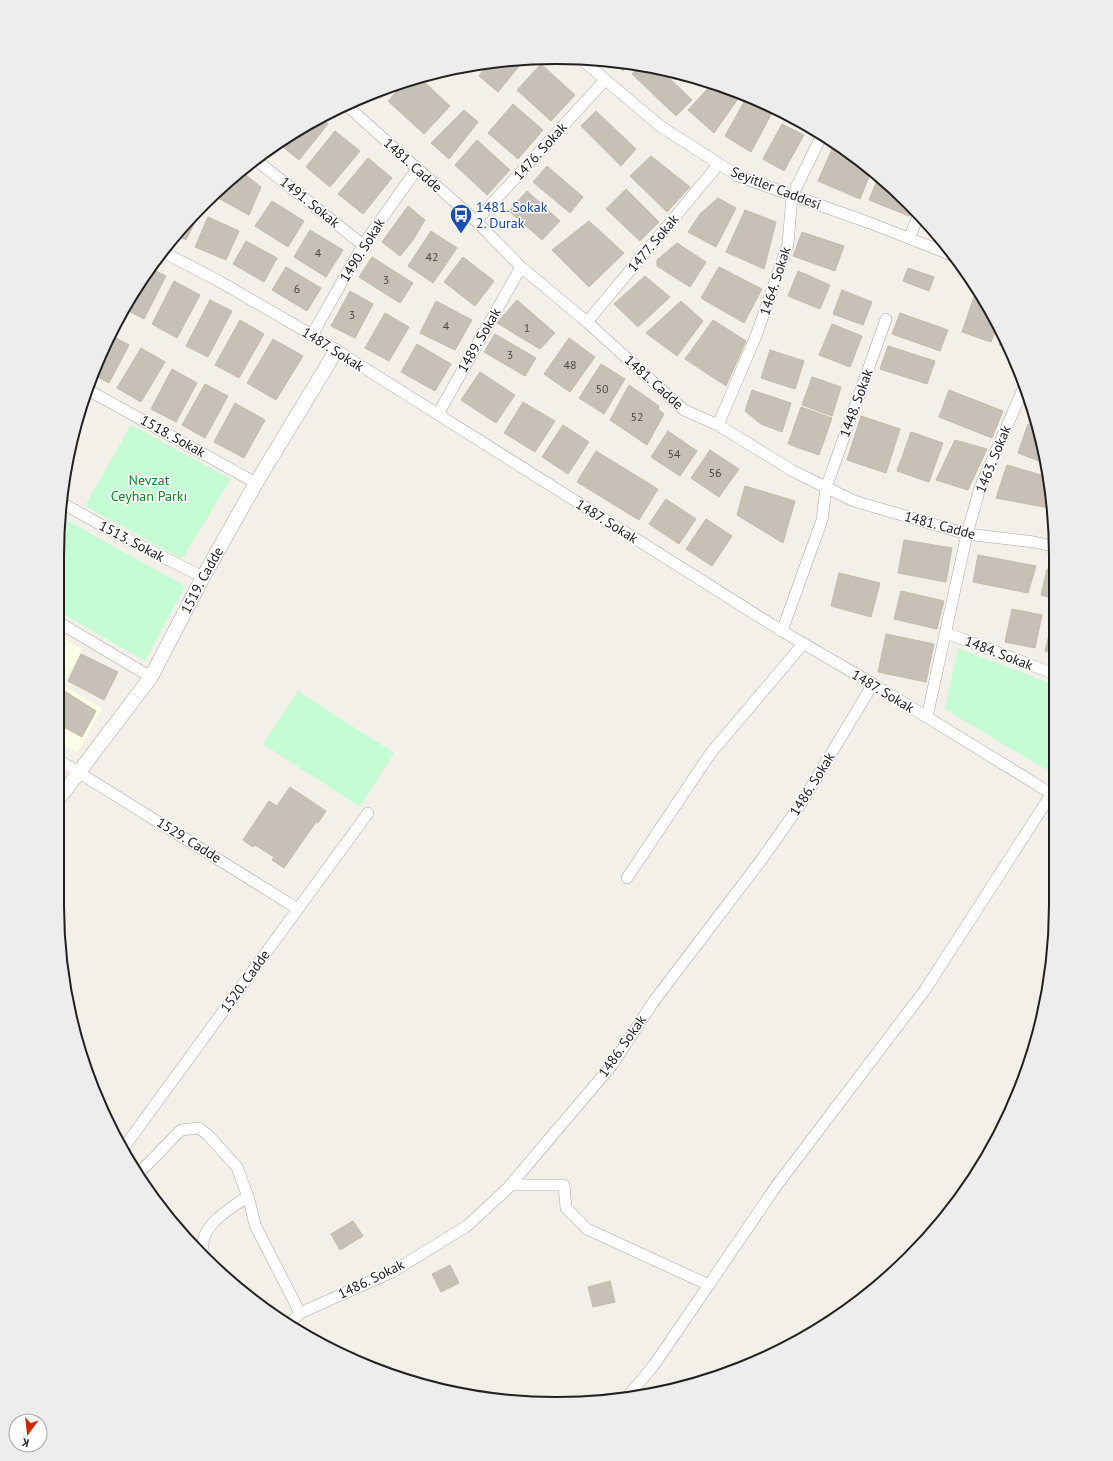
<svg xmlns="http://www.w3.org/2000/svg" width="1113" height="1461" font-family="'PT Sans',sans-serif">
<rect width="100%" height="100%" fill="#f2f0e8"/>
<polygon fill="#faffe4" points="58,634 82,650 62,685 102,708 78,753 57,742"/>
<g fill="#c5fcd3">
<polygon points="131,425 231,479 182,559 85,506"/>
<polygon points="59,516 185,586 145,661 58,611"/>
<polygon points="958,648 1052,684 1052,757 1047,770 945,709"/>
<polygon points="298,691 394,753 360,807 263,744"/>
</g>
<g fill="#c7c0b7" stroke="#c4baa9">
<polygon points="524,60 498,92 479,76 488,64"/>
<polygon points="614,63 630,64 623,71"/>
<polygon points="541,64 575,95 551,121 517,90"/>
<polygon points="640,65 659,68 692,100 676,116 632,74"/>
<polygon points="420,78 450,106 424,134 388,101 404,83"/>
<polygon points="712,84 742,93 714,133 688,110"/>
<polygon points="748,95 774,109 751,152 725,136"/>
<polygon points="513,104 543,130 518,159 488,133"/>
<polygon points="464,110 478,122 449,159 431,143"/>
<polygon points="596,111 636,149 621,166 581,126"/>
<polygon points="322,118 328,124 299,160 277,142"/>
<polygon points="782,124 804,135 784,171 763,159"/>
<polygon points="335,131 360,151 330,187 306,167"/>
<polygon points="477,140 510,170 487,195 455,165"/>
<polygon points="833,147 850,154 871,172 860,199 818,181"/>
<polygon points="651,156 690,187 667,212 630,176"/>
<polygon points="368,158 392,178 363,214 338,194"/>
<polygon points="547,166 583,197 570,213 533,182"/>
<polygon points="242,172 261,187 249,215 218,198 224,186"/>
<polygon points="878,178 912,207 909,216 869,200"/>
<polygon points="626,189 659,222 640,241 606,209"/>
<polygon points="527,191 560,221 542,240 509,211"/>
<polygon points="718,198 736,208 716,247 688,232 700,214"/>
<polygon points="272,201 304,221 288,247 255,226"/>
<polygon points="408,206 425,220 413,240 400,256 382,242"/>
<polygon points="199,208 202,209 186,240 176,235"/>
<polygon points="745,210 776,222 764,269 726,252"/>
<polygon points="208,217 239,231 226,260 195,247"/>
<polygon points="589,221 624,253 589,287 552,250"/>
<polygon points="310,230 343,250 326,277 294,257"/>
<polygon points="431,231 457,248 433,283 408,266"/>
<polygon points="802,232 844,246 835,271 793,256"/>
<polygon points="246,241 277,258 264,282 233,264"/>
<polygon points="677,243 706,262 690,287 657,266 657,260"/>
<polygon points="372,257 413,283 400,303 359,277"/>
<polygon points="463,257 494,281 475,306 444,282"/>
<polygon points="286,267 321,288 307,311 272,290"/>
<polygon points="719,267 762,289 744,323 701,298"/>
<polygon points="150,268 166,276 144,319 125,309"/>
<polygon points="908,268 934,277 929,291 903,281"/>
<polygon points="798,271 830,285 820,309 788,296"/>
<polygon points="645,276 670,297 638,327 614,304"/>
<polygon points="174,281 200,295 177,338 152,324"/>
<polygon points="842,290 872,302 863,325 833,314"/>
<polygon points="350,291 373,304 355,338 331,326"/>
<polygon points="976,291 979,292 997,326 991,342 962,332"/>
<polygon points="210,300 232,311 208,357 186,346"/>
<polygon points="517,300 555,333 540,349 497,323"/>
<polygon points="436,301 472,320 455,350 420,333"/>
<polygon points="681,301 703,321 677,356 646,333"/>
<polygon points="385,313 409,327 389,361 365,348"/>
<polygon points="900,313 948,330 940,351 892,334"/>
<polygon points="240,320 264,334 239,378 215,365"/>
<polygon points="713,320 746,341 726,386 685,359"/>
<polygon points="832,324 862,336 850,367 819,355"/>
<polygon points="109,334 129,345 109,383 94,375"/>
<polygon points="495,334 536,358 525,376 484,352"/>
<polygon points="1003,337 1010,350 999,345"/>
<polygon points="569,338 595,357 570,392 544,374"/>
<polygon points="273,339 303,356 276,400 247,383"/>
<polygon points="417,344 451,364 435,391 401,372"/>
<polygon points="888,346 935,361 927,384 880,369"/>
<polygon points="141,348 165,362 141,402 117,388"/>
<polygon points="770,350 804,361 795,389 761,378"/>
<polygon points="601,364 625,379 604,414 579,398"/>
<polygon points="172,369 197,383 176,422 151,409"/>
<polygon points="480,372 515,395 496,423 461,400"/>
<polygon points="812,377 841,387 832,416 802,405"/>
<polygon points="205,384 228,396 205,438 182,425"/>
<polygon points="629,385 659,406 658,409 664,414 647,445 610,420"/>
<polygon points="752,390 791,403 782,432 761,424 745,411"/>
<polygon points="949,390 1003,411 992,438 939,417"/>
<polygon points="523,402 555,421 535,452 504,433"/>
<polygon points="235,403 265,420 244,458 214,442"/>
<polygon points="801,407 832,418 819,455 788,444"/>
<polygon points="861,416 900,429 886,473 847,460"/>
<polygon points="1028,424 1034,427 1044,463 1018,453"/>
<polygon points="563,425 589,442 568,474 542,457"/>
<polygon points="668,431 697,451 680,476 651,457"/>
<polygon points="911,432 943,443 929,482 897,471"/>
<polygon points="955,440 987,449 968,490 936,480"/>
<polygon points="710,450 739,469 719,497 691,478"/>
<polygon points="596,451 658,489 639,520 577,482"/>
<polygon points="1007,465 1048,477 1052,492 1052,501 1049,508 996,498"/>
<polygon points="745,486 795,501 783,543 737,515"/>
<polygon points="666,499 696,519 679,544 649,524"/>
<polygon points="706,519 732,536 712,566 686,549"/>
<polygon points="904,540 952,548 946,582 898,573"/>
<polygon points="978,555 1036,566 1028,593 973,582"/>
<polygon points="1047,569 1052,570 1052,598 1041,595"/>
<polygon points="839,573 880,583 871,617 831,606"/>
<polygon points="901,591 944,601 937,629 894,619"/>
<polygon points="1012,609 1042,615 1035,648 1005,642"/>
<polygon points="1052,622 1052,652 1045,651"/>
<polygon points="886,634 934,644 926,682 878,672"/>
<polygon points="81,654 118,672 104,700 68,681"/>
<polygon points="60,688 96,711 82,737 58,724 58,692"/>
<polygon points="290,787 326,811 318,823 316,822 284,868 272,860 274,857 255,845 253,847 243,840 269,801 277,806"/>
<polygon points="353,1221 363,1236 340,1250 331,1234"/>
<polygon points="450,1265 459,1283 441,1292 432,1274"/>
<polygon points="610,1281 615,1302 593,1307 588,1287"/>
</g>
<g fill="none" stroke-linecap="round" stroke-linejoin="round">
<g stroke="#a8a8a8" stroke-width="12">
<g id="minor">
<polyline points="581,59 660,126 738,176 870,223 952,255"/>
<polyline points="346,105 476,221 521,267 587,322 684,410 718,425 793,471 854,501 967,534 1034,542 1052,546"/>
<polyline points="256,160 363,245"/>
<polyline points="476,221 605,80"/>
<polyline points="909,238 919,215"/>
<polyline points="161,251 217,280 312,335 782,631 873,684 1052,794"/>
<polyline points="587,322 719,164"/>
<polyline points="312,335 363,245 417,169"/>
<polyline points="88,390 256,483"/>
<polyline points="438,414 521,267"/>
<polyline points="718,425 756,336 788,244 792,196 822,135"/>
<polyline points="62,503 119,535 203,577"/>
<polyline points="58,622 151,677"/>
<polyline points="782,631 822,520 826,488 886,319"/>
<polyline points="946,633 1052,673"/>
<polyline points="927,717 967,534 980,488 1024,387"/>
<polyline points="57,759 298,909"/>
<polyline points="627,878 710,754 803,644"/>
<polyline points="122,1150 368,813"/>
<polyline points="139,1173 181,1130 199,1128 208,1135 237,1167 249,1200 255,1225 300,1313"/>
<polyline points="511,1185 564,1185 566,1208 587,1229 709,1285"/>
<path d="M203 1257C204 1251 202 1246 203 1241 208 1220 232 1208 248 1196"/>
<polyline points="289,1324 300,1313 392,1272 467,1226 507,1189 612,1065 654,1001 762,859 802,802 873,684"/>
<polyline points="629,1395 654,1365 777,1185 925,990 1052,793"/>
</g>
</g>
<g stroke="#a8a8a8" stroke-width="15">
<g id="tertiary">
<path id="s1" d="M57 801 151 677 203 577 256 483 336 351"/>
</g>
</g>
<use href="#minor" stroke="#fff" stroke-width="11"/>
<use href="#tertiary" stroke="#fff" stroke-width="14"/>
</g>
<defs>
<g id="bus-pin" transform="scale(1.15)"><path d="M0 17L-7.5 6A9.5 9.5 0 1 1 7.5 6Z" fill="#1a4fb4" stroke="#fff"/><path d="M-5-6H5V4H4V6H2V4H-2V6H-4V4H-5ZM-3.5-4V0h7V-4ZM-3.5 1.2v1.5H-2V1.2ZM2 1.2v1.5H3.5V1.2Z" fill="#fff"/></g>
</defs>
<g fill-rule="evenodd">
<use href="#bus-pin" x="461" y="215"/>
</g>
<g text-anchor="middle" stroke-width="3" stroke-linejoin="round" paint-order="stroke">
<g font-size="12" fill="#4a4946">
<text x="318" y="257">4</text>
<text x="432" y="261">42</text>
<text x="386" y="284">3</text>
<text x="297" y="293">6</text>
<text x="352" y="319">3</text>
<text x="446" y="330">4</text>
<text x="527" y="332">1</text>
<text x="510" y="359">3</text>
<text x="570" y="369">48</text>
<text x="602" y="393">50</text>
<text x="637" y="421">52</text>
<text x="674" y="458">54</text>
<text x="715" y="477">56</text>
</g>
<g font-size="14" fill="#212121" stroke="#fff">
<text transform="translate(540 151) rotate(-48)" y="5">1476. Sokak</text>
<text transform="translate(413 165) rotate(42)" y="5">1481. Cadde</text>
<text transform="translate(776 188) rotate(21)" y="5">Seyitler Caddesi</text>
<text transform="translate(310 202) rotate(39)" y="5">1491. Sokak</text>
<text transform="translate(653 243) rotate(-50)" y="5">1477. Sokak</text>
<text transform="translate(362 250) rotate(-58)" y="5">1490. Sokak</text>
<text transform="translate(775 281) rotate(-72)" y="5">1464. Sokak</text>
<text transform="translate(479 340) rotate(-60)" y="5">1489. Sokak</text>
<text transform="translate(333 349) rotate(32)" y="5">1487. Sokak</text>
<text transform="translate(654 382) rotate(42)" y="5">1481. Cadde</text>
<text transform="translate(856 403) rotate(-70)" y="5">1448. Sokak</text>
<text transform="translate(173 436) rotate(29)" y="5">1518. Sokak</text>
<text transform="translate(993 459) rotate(-68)" y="5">1463. Sokak</text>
<text transform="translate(607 521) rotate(32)" y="5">1487. Sokak</text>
<text transform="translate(940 525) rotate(15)" y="5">1481. Cadde</text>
<text transform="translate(132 541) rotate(28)" y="5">1513. Sokak</text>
<text dy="5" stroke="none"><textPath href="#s1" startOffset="265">1519. Cadde</textPath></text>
<text transform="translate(999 653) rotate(21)" y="5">1484. Sokak</text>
<text transform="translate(883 691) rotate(31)" y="5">1487. Sokak</text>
<text transform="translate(812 784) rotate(-58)" y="5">1486. Sokak</text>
<text transform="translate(189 840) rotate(32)" y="5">1529. Cadde</text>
<text transform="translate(245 981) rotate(-54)" y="5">1520. Cadde</text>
<text transform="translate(622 1046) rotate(-55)" y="5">1486. Sokak</text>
<text transform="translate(371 1279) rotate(-26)" y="5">1486. Sokak</text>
</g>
<g font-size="14" fill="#164399" stroke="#fff" text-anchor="start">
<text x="476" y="212">1481. Sokak<tspan x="476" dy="16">2. Durak</tspan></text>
</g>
<g font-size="14" fill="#08872a" stroke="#fff">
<text x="149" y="485">Nevzat<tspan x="149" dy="16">Ceyhan Parkı</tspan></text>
</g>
</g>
<path d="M0 0H1113V1461H0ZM556 64H557A492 492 0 0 1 1049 556V905A492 492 0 0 1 557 1397H556A492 492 0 0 1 64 905V556A492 492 0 0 1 556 64Z" fill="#ededed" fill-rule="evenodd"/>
<path fill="none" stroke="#212121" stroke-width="2" d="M556 64H557A492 492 0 0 1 1049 556V905A492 492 0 0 1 557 1397H556A492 492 0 0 1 64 905V556A492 492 0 0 1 556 64Z"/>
<g transform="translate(28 1433) rotate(195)"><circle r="19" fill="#ffffff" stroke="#a6a6a6"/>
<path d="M0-3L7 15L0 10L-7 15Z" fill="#d32600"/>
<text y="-6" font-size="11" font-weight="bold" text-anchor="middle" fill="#212121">K</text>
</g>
</svg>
